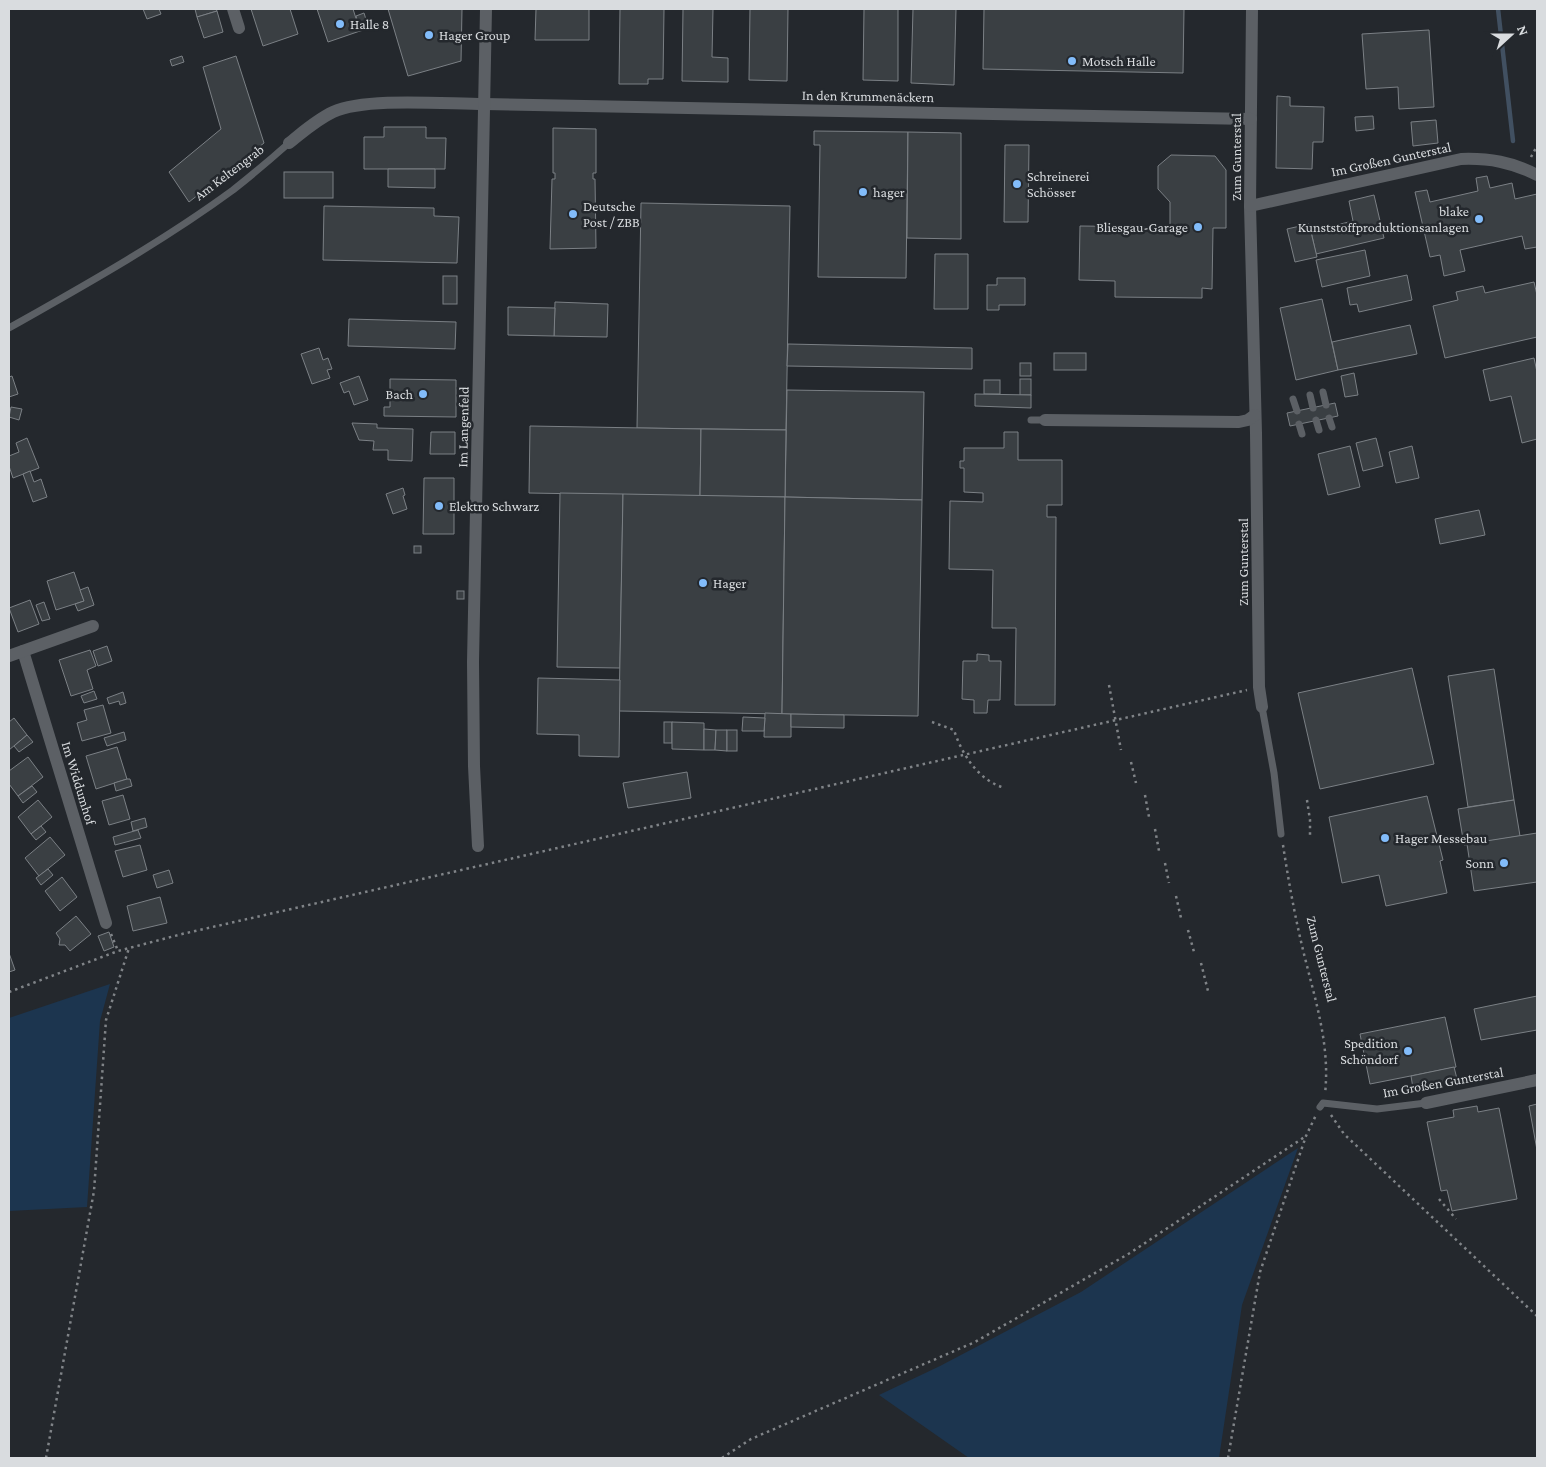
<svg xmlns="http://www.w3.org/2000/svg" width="1546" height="1467" font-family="'Crimson Pro',serif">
<rect width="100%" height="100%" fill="#24282d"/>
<g fill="#1c354f">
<polygon points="110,984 100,1021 87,1207 9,1211 9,1018"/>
<polygon points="1298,1148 1242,1305 1219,1458 969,1458 879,1395 940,1366 1081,1292"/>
</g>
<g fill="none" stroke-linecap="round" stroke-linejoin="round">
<polyline stroke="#415061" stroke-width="4.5" points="1498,9 1513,141"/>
</g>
<g fill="#3a3f43" stroke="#7b8085">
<polygon points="143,9 159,9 161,14 147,19"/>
<polygon points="195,9 216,9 217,11 197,17"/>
<polygon points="251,9 290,9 298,34 263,46"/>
<polygon points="317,9 353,9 360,31 328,42"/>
<polygon points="388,9 462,9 461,61 408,76"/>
<polygon points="536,9 589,9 589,40 535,40"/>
<polygon points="620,9 664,9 663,79 648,79 648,84 619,84"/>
<polygon points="683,9 713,9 712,57 728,58 728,82 682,81"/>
<polygon points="750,9 788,9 787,81 749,80"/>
<polygon points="864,9 898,9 898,81 863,80"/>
<polygon points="913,9 956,9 954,85 911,83"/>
<polygon points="984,9 1184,9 1183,73 983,69"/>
<polygon points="217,11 223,32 204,38 197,17"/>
<polygon points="364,13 369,29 360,31 356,16"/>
<polygon points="1429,30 1434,107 1399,109 1398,87 1366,89 1362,34"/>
<polygon points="182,56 184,62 172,66 170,60"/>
<polygon points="236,56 264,143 189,202 169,172 221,129 203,67"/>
<polygon points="1277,96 1290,97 1290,106 1324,107 1323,142 1313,142 1312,169 1276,168"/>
<polygon points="1373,116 1374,129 1356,131 1355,117"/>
<polygon points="1436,120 1438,143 1413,146 1411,122"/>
<polygon points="384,127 426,127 426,138 446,138 445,169 364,169 364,137 384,137"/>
<polygon points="553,128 596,129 596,173 593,173 593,179 595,179 596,248 550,249 552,179 555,179 555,173 553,173"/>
<polygon points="814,131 908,132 906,278 818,277 820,145 814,145"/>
<polygon points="908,132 961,133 961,239 907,238"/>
<polygon points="1005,145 1029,145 1028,222 1004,222"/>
<polygon points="1171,155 1215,156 1226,170 1226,228 1213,228 1212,289 1202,288 1202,298 1115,297 1115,281 1079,280 1080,226 1170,227 1170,202 1158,189 1158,166"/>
<polygon points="388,169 435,169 435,188 388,187"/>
<rect x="284" y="172" width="49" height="26"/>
<polygon points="1487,176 1490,188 1512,183 1515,199 1537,194 1537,247 1525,249 1522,236 1460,250 1465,271 1444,276 1440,255 1430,257 1415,192 1427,190 1430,202 1478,191 1476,178"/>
<polygon points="1374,195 1384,238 1316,254 1311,231 1353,221 1349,201"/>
<polygon points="641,203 790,206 786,430 637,428"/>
<polygon points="324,206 434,208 434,216 459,217 457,263 323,260"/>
<polygon points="1309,224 1317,257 1295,262 1287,229"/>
<polygon points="1365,250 1370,276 1322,287 1316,260"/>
<polygon points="935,254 968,254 968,309 934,309"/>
<polygon points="1407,275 1412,300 1359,312 1357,304 1350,305 1347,288"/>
<rect x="443" y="276" width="14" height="28"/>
<polygon points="997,278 1025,278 1025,305 999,305 999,310 987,310 987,285 997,285"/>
<polygon points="1534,282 1537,295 1537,337 1445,358 1433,306 1458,300 1456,292 1483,286 1485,293"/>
<polygon points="1322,299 1338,370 1296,380 1280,308"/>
<polygon points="555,302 608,304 607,337 554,336"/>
<polygon points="508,307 555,308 554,336 508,335"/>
<polygon points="349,319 456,322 455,349 348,346"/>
<polygon points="1410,325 1417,354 1338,370 1332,342"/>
<polygon points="788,344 972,348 972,369 787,366"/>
<polygon points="319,348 323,360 328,358 332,369 327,370 330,378 312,384 301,354"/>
<rect x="1054" y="353" width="32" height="17"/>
<polygon points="1534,358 1537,372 1537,439 1522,443 1511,396 1490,401 1483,370"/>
<rect x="1020" y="363" width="11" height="13"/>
<polygon points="1354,373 1358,395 1345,397 1341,376"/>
<polygon points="12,376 18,394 9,397 9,377"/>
<polygon points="359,376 368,400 354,405 349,391 344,393 340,383"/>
<polygon points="390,379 456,380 456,417 384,416 384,407 390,407"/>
<rect x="1020" y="379" width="11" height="16"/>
<rect x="984" y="380" width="16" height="14"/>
<polygon points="787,390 924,392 922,500 785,497"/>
<polygon points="975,394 1031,395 1031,408 975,406"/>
<polygon points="1335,403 1338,416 1290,426 1287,413"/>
<polygon points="11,407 22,409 19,420 9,417"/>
<polygon points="352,423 377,424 377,428 413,429 412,461 388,460 388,450 373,450 374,441 359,440"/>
<polygon points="530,426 701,429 700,496 529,493"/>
<polygon points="701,429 786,430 785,497 700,496"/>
<polygon points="431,432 455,432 455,454 430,454"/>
<polygon points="1004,432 1018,432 1018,460 1062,460 1062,505 1047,505 1047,517 1056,517 1055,705 1015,705 1016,628 992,628 993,570 949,569 950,501 983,502 983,493 964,492 964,468 960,468 960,461 964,461 964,448 1004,448"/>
<polygon points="27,438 39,468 13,478 9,466 9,456 19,452 16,443"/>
<polygon points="1376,438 1383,466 1363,471 1356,443"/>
<polygon points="1350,446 1360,487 1328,495 1318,454"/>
<polygon points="1412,446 1419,478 1396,483 1389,452"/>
<polygon points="30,471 34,482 41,479 47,497 33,502 23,474"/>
<polygon points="424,478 454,478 454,534 423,534"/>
<polygon points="403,488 405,495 403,496 407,509 393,514 386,494"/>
<polygon points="560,493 623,494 620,668 557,667"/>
<polygon points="623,494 785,497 782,714 619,711"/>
<polygon points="785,497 922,500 918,716 782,714"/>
<polygon points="1479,510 1485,535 1440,544 1435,519"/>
<rect x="414" y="546" width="7" height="7"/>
<polygon points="74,572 84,601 56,610 47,581"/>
<polygon points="88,587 94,605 78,611 75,604 84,601 80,590"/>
<rect x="457" y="591" width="7" height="8"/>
<polygon points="30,600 39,624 18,632 9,608"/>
<polygon points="44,602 50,619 42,621 36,605"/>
<polygon points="107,646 112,661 98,666 93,651"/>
<polygon points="90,650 96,666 87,670 93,689 71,696 59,660"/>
<polygon points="977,654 989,655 989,661 1001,661 1000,700 988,700 987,713 974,713 974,700 962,699 963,661 977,661"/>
<polygon points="1412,668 1434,764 1320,789 1298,693"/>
<polygon points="1494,669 1514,800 1468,807 1448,676"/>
<polygon points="538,678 620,680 619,757 579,756 579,735 537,734"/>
<polygon points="94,691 97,699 84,703 81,696"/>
<polygon points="123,692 126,703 120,705 119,701 109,704 107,698"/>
<polygon points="103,705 111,733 82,741 77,723 87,720 84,710"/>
<polygon points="765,713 791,714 791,737 764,737"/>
<polygon points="791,714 844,715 844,728 791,727"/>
<polygon points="743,717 765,718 764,731 742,731"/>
<polygon points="14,718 27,735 9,750 9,722"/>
<rect x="664" y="722" width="8" height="21"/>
<polygon points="672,722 704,723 704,750 672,749"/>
<polygon points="704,729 716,730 715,750 704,750"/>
<polygon points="716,730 727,730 727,751 715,750"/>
<rect x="727" y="730" width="10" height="21"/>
<polygon points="124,732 126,740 107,746 104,738"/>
<polygon points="27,735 33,742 19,752 14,746"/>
<polygon points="117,747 127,779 96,789 86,756"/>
<polygon points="28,757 43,777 18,796 9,784 9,771"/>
<polygon points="687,772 691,798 628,808 623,783"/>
<polygon points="127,779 130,779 132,786 116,791 114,783"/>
<polygon points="32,786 37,792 23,803 18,796"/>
<polygon points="123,795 130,819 109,825 102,801"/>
<polygon points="1427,796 1443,860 1440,861 1447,893 1386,906 1379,875 1342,883 1329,817"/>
<polygon points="38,800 52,817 31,834 18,817"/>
<polygon points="1514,800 1520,836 1464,845 1458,809"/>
<polygon points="145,818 147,827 133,831 131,822"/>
<polygon points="41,826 46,832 36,840 31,834"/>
<polygon points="138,830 141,838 115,845 113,837"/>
<polygon points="1537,833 1537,882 1474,891 1467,844"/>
<polygon points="50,837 65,855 39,876 25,858"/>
<polygon points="140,845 147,870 123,877 115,851"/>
<polygon points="48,869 53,875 41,885 36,878"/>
<polygon points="169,870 173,883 157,888 153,875"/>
<polygon points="62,877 77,897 60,911 45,891"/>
<polygon points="160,897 167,923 133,931 127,906"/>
<polygon points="76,916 91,934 70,951 65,945 59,945 60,939 56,933"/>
<polygon points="109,932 114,947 104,951 98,936"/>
<polygon points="9,953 15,970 9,972"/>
<polygon points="1537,996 1537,1030 1481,1040 1474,1009"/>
<polygon points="1445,1017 1456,1067 1370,1084 1360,1034"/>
<polygon points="1454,1067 1457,1079 1413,1088 1411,1076"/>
<polygon points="1537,1104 1537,1150 1529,1106"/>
<polygon points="1477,1106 1478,1112 1499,1108 1517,1199 1452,1211 1447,1190 1441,1191 1427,1122 1454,1117 1453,1110"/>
</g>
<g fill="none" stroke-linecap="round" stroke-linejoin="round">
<g stroke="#808488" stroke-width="2.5" stroke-dasharray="2.5 4" stroke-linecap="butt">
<polyline points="1531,157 1537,146"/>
<polyline points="1109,685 1121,750"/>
<path d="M932 722 954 730C962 755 979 781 1005 788"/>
<polyline points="1131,762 1136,783"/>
<polyline points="1145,795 1149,817"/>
<polyline points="1307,800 1310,820 1310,837"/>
<polyline points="1155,829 1159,851"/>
<path d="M1283 845C1289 884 1296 923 1306 962 1317 1006 1330 1048 1325 1094"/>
<polyline points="1165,863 1169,883"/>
<polyline points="1176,896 1181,918"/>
<polyline points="1188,930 1194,952"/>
<polyline points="111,934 118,951"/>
<polyline points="1201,963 1208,991"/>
<polyline points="9,992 118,951 182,934 1247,690"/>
<polyline points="1331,1115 1344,1134 1537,1316"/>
<polyline points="1439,1199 1456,1219"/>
<polyline points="46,1458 94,1191 106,1020 129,948"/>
<polyline points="722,1458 751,1439 975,1342 1130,1253 1306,1136"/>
<polyline points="1228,1458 1260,1272 1306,1136 1316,1115"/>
</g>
<g stroke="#5c6065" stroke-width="7">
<path d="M9 328C85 285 162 242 233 190 252 175 271 159 289 143"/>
<polyline points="1323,392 1326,405"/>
<polyline points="1310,395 1313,408"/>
<polyline points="1293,399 1297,411"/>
<polyline points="1329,418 1332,427"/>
<polyline points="1031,420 1045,420"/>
<polyline points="1316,420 1319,430"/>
<polyline points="1299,424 1302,434"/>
<polyline points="1262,707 1274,773 1281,834"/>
<polyline points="1320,1107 1323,1103 1377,1109 1426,1103"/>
</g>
<g stroke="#5c6065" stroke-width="12">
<polyline points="233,9 239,28"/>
<polyline points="1252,9 1250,206 1256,433 1259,687 1262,707"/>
<path d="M289 143C303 132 316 120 333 112 366 97 445 104 484 104L1251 119"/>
<path d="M1250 206 1461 159C1489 158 1512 162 1537 175"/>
<polyline points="1045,420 1239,422 1248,420 1255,415"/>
<polyline points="23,651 106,923"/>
<polyline points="9,656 93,626"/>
<polyline points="478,846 474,766 473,662 486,9"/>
<polyline points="1426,1103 1537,1080"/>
</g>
</g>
<g fill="#82bcfa" stroke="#24282d" stroke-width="2">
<circle cx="340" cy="24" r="5"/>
<circle cx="429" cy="35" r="5"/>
<circle cx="1072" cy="61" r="5"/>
<circle cx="1017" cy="184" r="5"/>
<circle cx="863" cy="192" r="5"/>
<circle cx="573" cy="214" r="5"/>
<circle cx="1479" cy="219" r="5"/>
<circle cx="1198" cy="227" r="5"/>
<circle cx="423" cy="394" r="5"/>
<circle cx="439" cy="506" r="5"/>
<circle cx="703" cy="583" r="5"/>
<circle cx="1385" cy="838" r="5"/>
<circle cx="1504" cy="863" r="5"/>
<circle cx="1408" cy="1051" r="5"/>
</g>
<g text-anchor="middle" stroke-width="5" stroke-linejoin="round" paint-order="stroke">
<g font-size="14" fill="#d9dcdf" stroke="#24282d" text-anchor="start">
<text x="350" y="29">Halle 8</text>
<text x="439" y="40">Hager Group</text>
<text x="1082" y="66">Motsch Halle</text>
<text x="1027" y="181">Schreinerei<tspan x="1027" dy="16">Schösser</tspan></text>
<text x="873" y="197">hager</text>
<text x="583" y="211">Deutsche<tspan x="583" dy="16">Post / ZBB</tspan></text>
<text x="1469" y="216" text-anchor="end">blake<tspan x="1469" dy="16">Kunststoffproduktionsanlagen</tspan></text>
<text x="1188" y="232" text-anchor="end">Bliesgau-Garage</text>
<text x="413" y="399" text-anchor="end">Bach</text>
<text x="449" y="511">Elektro Schwarz</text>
<text x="713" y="588">Hager</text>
<text x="1395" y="843">Hager Messebau</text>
<text x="1494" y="868" text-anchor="end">Sonn</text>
<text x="1398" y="1048" text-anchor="end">Spedition<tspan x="1398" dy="16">Schöndorf</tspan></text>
</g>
<g font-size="14" fill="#d9dcdf" stroke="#24282d">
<text transform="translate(868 96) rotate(1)" y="5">In den Krummenäckern</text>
<text transform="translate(1236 157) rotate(-90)" y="5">Zum Gunterstal</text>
<text transform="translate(1391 159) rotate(-12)" y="5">Im Großen Gunterstal</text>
<text transform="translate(229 172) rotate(-37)" y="5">Am Keltengrab</text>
<text transform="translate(463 427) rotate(-89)" y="5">Im Langenfeld</text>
<text transform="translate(1243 562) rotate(-90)" y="5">Zum Gunterstal</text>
<text transform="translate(79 783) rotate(73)" y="5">Im Widdumhof</text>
<text transform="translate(1322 959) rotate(76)" y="5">Zum Gunterstal</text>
<text transform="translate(1443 1082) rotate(-10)" y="5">Im Großen Gunterstal</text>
</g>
</g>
<rect width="1546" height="1467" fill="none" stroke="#d9dcdf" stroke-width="20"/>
<g transform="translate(1511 35) rotate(69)" stroke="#24282d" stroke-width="4" paint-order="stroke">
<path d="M0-4L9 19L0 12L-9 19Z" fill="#d9dcdf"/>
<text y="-8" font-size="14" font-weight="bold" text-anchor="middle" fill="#d9dcdf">N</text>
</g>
</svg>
